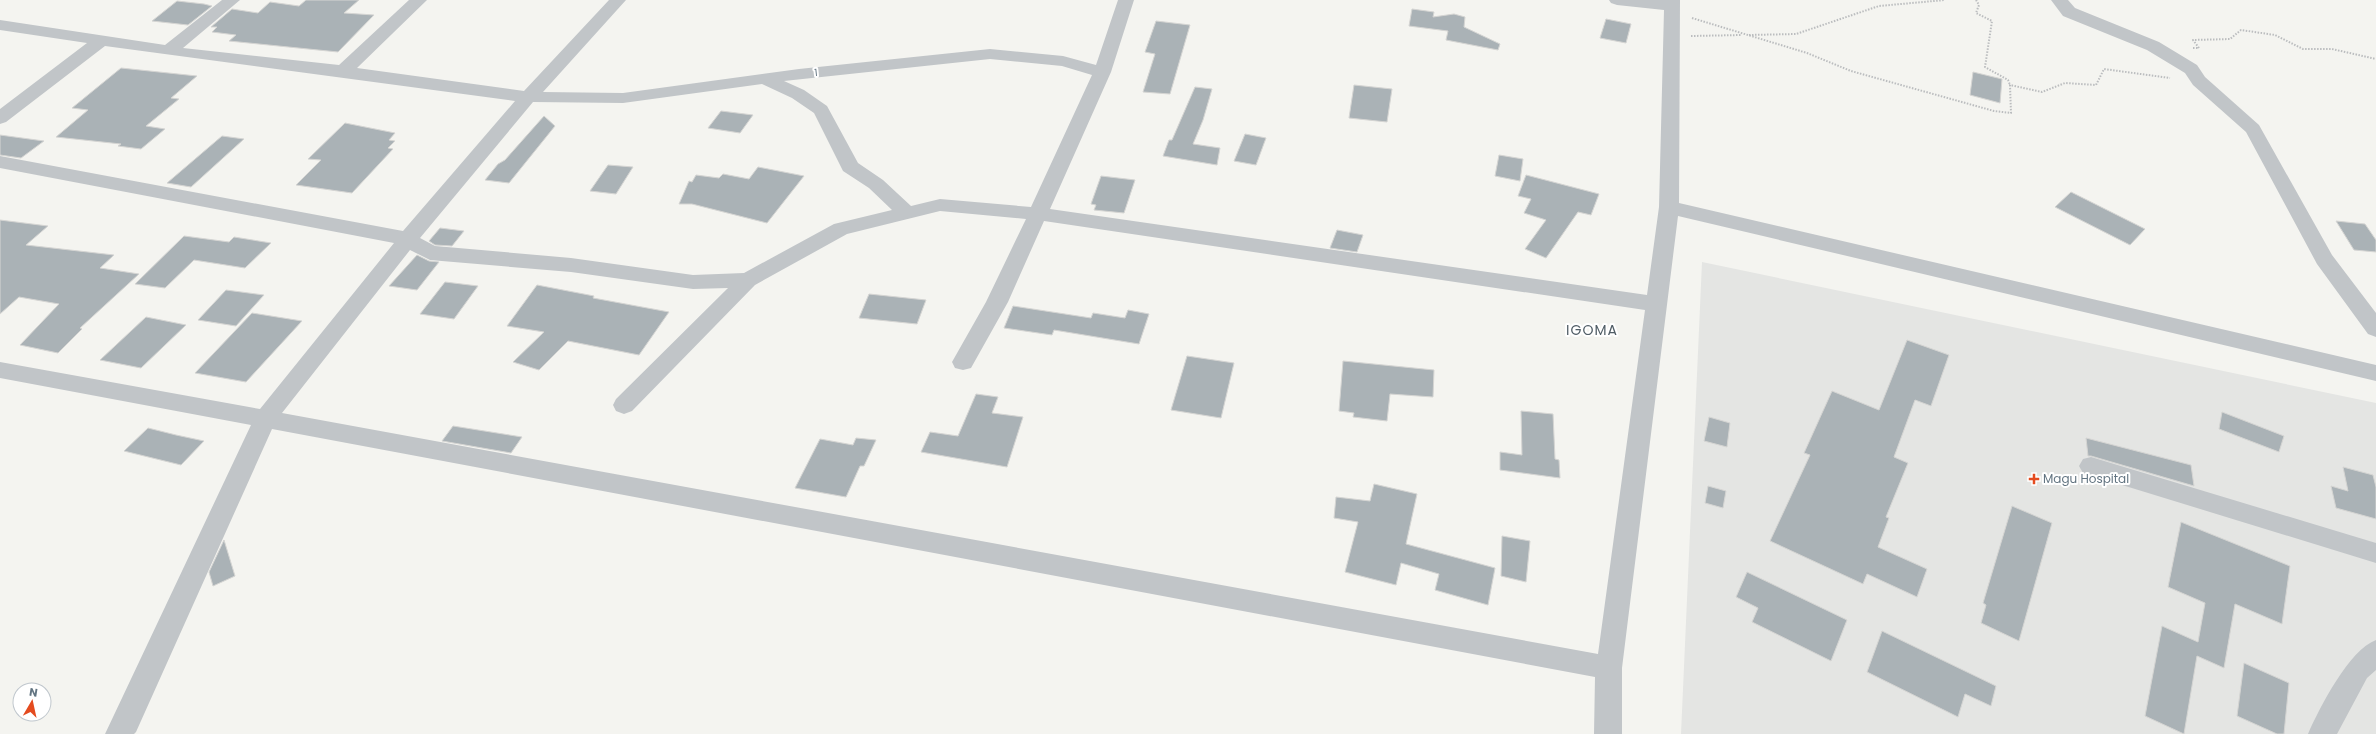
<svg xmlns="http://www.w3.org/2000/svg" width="2376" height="734" font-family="Poppins,sans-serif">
<rect width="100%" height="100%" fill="#f4f4f0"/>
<polygon fill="#e4e5e3" points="1702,262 2376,403 2376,734 1681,734"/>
<g fill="#aab2b6" stroke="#d5d5d3">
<polygon points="306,0 359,0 344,13 374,15 338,52 229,41 236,35 212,32 217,27 211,27 232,9 258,13 270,2 299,6"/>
<polygon points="177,1 204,4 212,6 188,25 152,21"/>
<polygon points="1412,9 1434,12 1433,17 1454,14 1465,17 1464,27 1500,44 1498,50 1446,40 1448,31 1409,26"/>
<polygon points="1606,19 1631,24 1626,43 1600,38"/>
<polygon points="1156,21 1190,25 1170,94 1143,92 1155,54 1145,52"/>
<polygon points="121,68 197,76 171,98 179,99 146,126 165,129 141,149 118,146 121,144 56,137 88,110 72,108"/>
<polygon points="1973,72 2002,79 2000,103 1970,95"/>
<polygon points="1354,85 1392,89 1387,122 1349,118"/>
<polygon points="1195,87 1212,89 1203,120 1193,144 1220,148 1217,165 1163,156 1169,140 1172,140"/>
<polygon points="721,111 753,115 740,133 708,128"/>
<polygon points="544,116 555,126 509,183 485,180 498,164 505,160"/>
<polygon points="345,123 395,133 389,140 395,141 388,148 393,149 352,193 296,185 321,160 308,159"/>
<polygon points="1245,134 1266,138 1256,165 1234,161"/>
<polygon points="0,135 44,141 21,158 0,155"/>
<polygon points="222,136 244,139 191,187 167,183"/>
<polygon points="1499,155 1523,159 1520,181 1495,176"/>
<polygon points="608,165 633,167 616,194 590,191"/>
<polygon points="758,167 804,176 767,223 692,204 679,204 689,181 692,182 696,175 719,178 723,174 749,179"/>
<polygon points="1526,175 1599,194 1591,215 1578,212 1546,258 1525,249 1546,220 1524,213 1531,199 1518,196"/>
<polygon points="1101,176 1135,180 1124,213 1094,210 1096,205 1091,204"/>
<polygon points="2071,192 2145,229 2130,245 2055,207"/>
<polygon points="0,220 48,226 26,245 114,255 100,268 139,274 80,328 82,329 58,353 20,345 59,304 19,297 0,314"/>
<polygon points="2336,221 2365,224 2376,240 2376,252 2354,250"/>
<polygon points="440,228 464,231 452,246 435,245 429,241"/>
<polygon points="1337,230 1363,235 1357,252 1330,248"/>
<polygon points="184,236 229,242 234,237 271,243 245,268 194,260 165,288 135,284"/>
<polygon points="417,255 429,261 439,262 417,290 389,286"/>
<polygon points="445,282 478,286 454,319 420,314"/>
<polygon points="537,285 594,296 593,298 669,312 639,355 568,341 539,370 513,362 544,332 507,326"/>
<polygon points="226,290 264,295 236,326 198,320"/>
<polygon points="869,294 926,300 917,324 859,318"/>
<polygon points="1013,306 1091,318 1093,313 1125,318 1128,310 1149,314 1139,344 1054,330 1052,335 1004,328"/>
<polygon points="252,313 302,321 246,382 195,373"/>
<polygon points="146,317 186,325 141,368 100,360"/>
<polygon points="1907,340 1949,355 1931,406 1915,400 1894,457 1908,463 1886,517 1889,518 1878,547 1927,569 1917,597 1867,574 1863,584 1770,541 1810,455 1804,453 1832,391 1879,410"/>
<polygon points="1187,356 1234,363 1221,418 1171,410"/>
<polygon points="1343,361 1434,370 1433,397 1390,394 1387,421 1353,417 1354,413 1339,411"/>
<polygon points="976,394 998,397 992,413 1023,417 1007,467 921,452 930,432 958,436"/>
<polygon points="1521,411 1553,414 1555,459 1559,460 1560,478 1500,470 1500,452 1522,455"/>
<polygon points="2222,412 2284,436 2279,452 2219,429"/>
<polygon points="1709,417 1730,423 1727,447 1704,441"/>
<polygon points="453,426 522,437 511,453 442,441"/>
<polygon points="148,428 176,435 204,441 181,465 124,451"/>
<polygon points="856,438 876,440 864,466 860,466 846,497 795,488 820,439 853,445"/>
<polygon points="2086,438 2191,465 2194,486 2091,456 2088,456"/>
<polygon points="2343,467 2373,475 2376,487 2376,519 2336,508 2331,486 2348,491"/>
<polygon points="1374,484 1417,494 1406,544 1495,568 1488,605 1435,590 1439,574 1401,563 1396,585 1345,572 1358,522 1334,518 1336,497 1370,501"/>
<polygon points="1708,486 1726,491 1723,508 1705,503"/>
<polygon points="2012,506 2052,523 2019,641 1981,623 1986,605 1983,603"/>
<polygon points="2181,522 2290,566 2282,624 2235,604 2224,668 2197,656 2184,734 2145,716 2162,626 2198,642 2205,603 2168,587"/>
<polygon points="1502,536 1530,541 1526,582 1501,576"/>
<polygon points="224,540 235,576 213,586 209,572"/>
<polygon points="1747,572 1847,620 1831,661 1752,622 1758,608 1736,597"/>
<polygon points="1882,631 1996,686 1991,706 1965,694 1958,717 1867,672"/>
<polygon points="2244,663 2289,683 2284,734 2277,734 2237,716"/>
</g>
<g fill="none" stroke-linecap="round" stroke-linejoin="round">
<g stroke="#bbbdbf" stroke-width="2" stroke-dasharray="1.5 1.5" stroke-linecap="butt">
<polyline points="1976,0 1979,5 1976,13 1992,21 1985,67 2008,80 2010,85"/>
<polyline points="1692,18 1807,53 1851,71 1994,111 2011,113 2010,85 2042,92 2065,83 2096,85 2104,69 2170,78"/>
<polyline points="1749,35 1796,34 1879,6 1945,0"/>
<polyline points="1691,36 1742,35"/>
<polyline points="2193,48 2199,48 2193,40 2230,39 2241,30 2275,35 2303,49 2332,49 2376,59"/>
</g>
<g fill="#c1c5c8" fill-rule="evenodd">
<path d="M222 0H240L183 48 339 65 409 0H427L357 68 524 91 609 0H626L543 92 623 93 799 69 990 49 1063 56 1096 65 1118 0H1134L1111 72 1050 209 1647 295 1659 207 1664 10 1617 5 1611 3 1609 0H1680L1679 203 2376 365V381L1678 216 1622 668V734H1594L1595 677 272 429 136 732 134 734H105L251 425 0 378V362L260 409 394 243 0 168V156L403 231 515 101 105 46 6 122 0 124V109L87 43 0 30V20L165 45ZM990 59 1062 66 1092 75 1031 207 940 199 911 206 883 180 858 163 827 106 804 90 784 81ZM762 84 792 98 814 113 843 171 869 188 892 210 834 224 744 273 693 275 571 258 435 246 420 238 533 102 623 103ZM940 211 1026 219 986 302 952 362 955 368 963 370 971 368 1008 302 1044 221 1645 310 1598 654 282 413 410 250 430 260 571 272 693 289 728 288 616 399 613 405 616 411 624 414 632 411 755 285 847 234Z"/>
<polygon points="2051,0 2068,0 2075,8 2159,42 2197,65 2205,77 2259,125 2332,255 2376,313 2376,337 2368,334 2317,264 2246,132 2193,85 2185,73 2147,50 2063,16"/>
<polygon points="2091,457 2376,543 2376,563 2083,473 2079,466 2083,459"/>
<path d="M2376 640V670L2367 678 2337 734H2308C2320 707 2349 650 2376 640Z"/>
</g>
</g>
<path fill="#e44b1f" stroke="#fff" stroke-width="1.5" d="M2032 473h4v4h4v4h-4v4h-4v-4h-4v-4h4z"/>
<g text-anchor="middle" stroke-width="4" stroke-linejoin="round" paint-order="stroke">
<g font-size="10" fill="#627481" stroke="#fff">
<text transform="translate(816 72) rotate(-6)" y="4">1</text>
</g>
<g font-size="12" fill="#627481" stroke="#fff" text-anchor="start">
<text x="2043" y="483">Magu Hospital</text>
</g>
<g font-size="14" letter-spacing="1" fill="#505d66" stroke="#fff">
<text x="1592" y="335">IGOMA</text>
</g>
</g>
<g transform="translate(32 702) rotate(9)"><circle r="19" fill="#ffffff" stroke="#c0c7cd"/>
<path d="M0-3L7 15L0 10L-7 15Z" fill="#e44b1f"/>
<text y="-6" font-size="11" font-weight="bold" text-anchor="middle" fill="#627481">N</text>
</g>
</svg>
